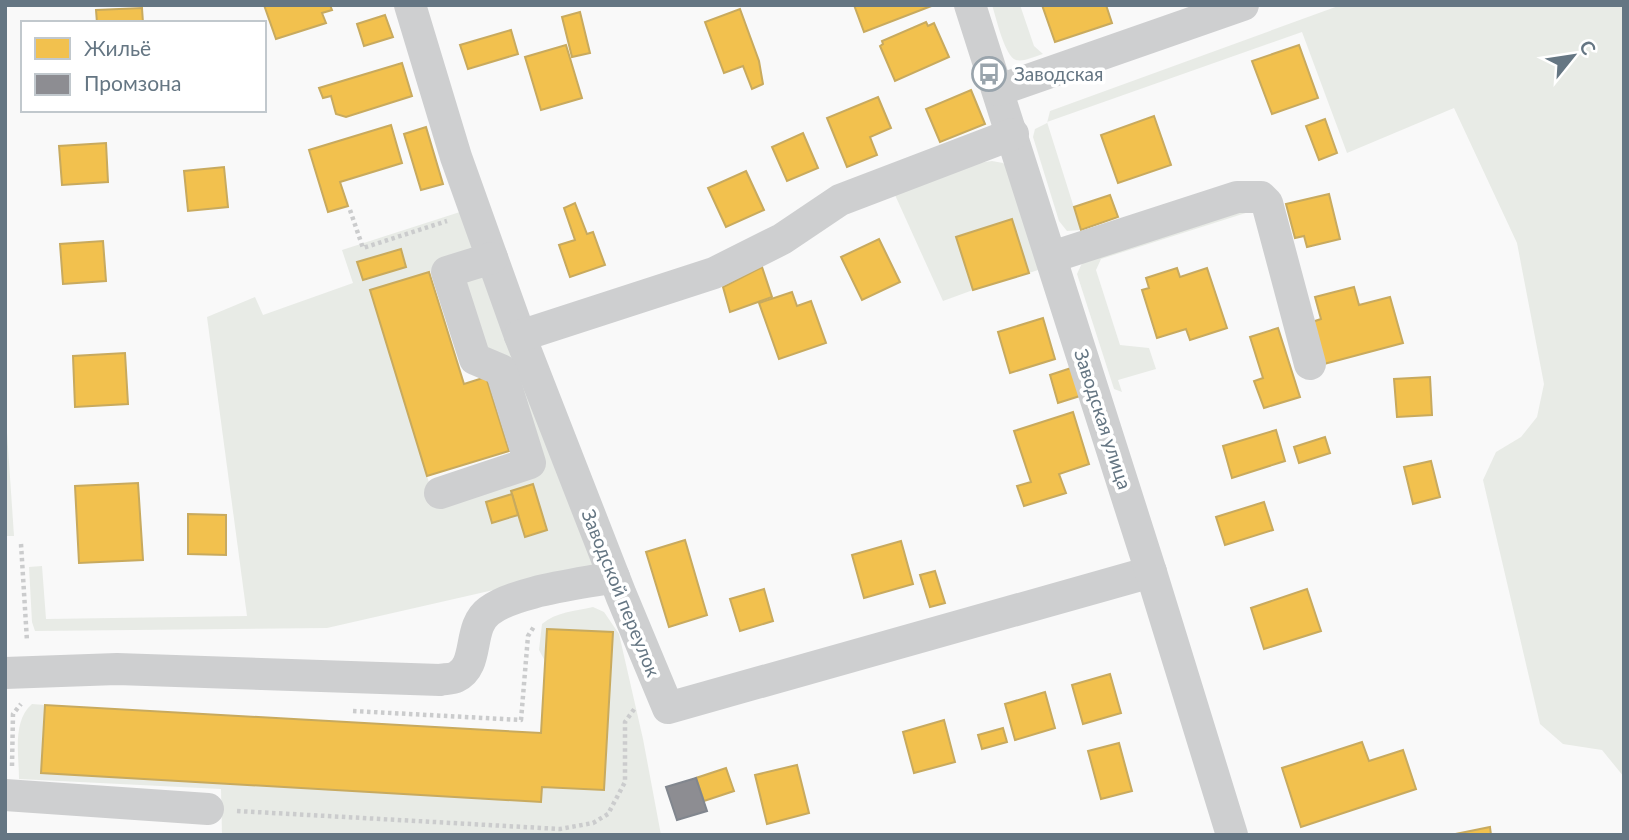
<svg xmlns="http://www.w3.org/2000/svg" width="1629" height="840" font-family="Lato,sans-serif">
<rect width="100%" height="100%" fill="#f9f9f9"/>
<g fill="#e8ebe6">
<path d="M992 5H1020L1034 46 1043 54C1036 56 1024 62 1016 60 1005 57 996 17 992 5Z"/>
<polygon points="1341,5 1624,5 1624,777 1602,750 1563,744 1540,724 1483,480 1496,452 1521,437 1537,417 1544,384 1517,243 1454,108 1347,153 1302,32 1047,122 1081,230 1067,231 1059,221 1033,137 1035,129 1047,123 1050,111"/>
<polygon points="992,161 1003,163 1010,170 1041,269 1029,273 1012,220 957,236 973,290 943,301 895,195 978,163"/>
<polygon points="1241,205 1252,211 1101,259 1096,270 1120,345 1149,348 1156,369 1118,380 1122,392 1114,389 1077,274 1083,261"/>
<polygon points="463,211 474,258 370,291 436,505 540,472 485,356 466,279 483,272 594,562 590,568 327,628 35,631 32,622 29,567 42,566 46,619 247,616 207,317 255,297 263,315 353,283 342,250"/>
<polygon points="5,403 14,536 5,536"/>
<path d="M593 607 604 612 619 634 643 739 661 835H222L221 789 19 779C19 755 12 721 32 704L45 705 41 773 540 802 542 787 603 790 612 633 548 629 545 661 539 650 542 624C556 612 575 611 593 607Z"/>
</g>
<g fill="#f2c14e" stroke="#c8aa5e" stroke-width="2">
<polygon points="264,5 330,5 332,10 322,13 326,23 276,39"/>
<polygon points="854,5 934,5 864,32"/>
<polygon points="1042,5 1106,5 1112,23 1055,42"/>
<polygon points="142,8 143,23 97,23 96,10"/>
<polygon points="740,9 759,61 763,84 752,89 743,66 724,73 705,22"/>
<polygon points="580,12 590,53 572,57 562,17"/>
<polygon points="385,15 393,37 364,46 357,24"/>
<polygon points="926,22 928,26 934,23 949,57 895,81 880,46 883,44 882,41"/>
<polygon points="511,30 518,54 468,69 460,45"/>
<polygon points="566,45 582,98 541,110 525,57"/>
<polygon points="1299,45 1318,98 1272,114 1252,61"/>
<polygon points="402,63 412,96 346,117 336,114 331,96 323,98 319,88"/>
<polygon points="971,90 985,124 940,142 926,109"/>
<polygon points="878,97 891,128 870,137 877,155 847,167 827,118"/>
<polygon points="1154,116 1171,165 1118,183 1101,135"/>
<polygon points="1325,119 1337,153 1319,160 1306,126"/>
<polygon points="391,125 402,163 340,182 348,206 328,212 309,150"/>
<polygon points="426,127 443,184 421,190 404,134"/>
<polygon points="803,133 818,168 787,181 772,147"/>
<polygon points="106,143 108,182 62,185 59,146"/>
<polygon points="224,167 228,207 188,211 184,171"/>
<polygon points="746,171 764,210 726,227 708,188"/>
<polygon points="1329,194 1340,239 1307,247 1304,236 1295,238 1286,204"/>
<polygon points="1110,195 1118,217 1081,230 1074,207"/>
<polygon points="575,203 587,234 593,232 605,265 570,277 559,245 575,240 564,208"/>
<polygon points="1012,219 1029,273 973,290 956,237"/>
<polygon points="879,239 900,282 862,300 841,257"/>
<polygon points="103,241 106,281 63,284 60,244"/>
<polygon points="401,249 406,267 363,280 357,262"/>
<polygon points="762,267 772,297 730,312 723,287"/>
<polygon points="1177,268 1180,277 1207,268 1227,328 1190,340 1186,329 1157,338 1142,290 1149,288 1146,278"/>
<polygon points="429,272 464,384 486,377 509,451 427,476 370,290"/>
<polygon points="1354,287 1359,305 1390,297 1403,343 1324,364 1312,322 1321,319 1315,297"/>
<polygon points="792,292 797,306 811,301 826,343 779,359 759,303"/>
<polygon points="1043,318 1055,359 1010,373 998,332"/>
<polygon points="1278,328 1300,397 1264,408 1254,381 1263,378 1250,337"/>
<polygon points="125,353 128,404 75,407 73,356"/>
<polygon points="1074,367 1083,395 1058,403 1050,375"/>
<polygon points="1430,377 1432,415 1397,417 1394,379"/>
<polygon points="1073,412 1089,464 1059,474 1066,493 1024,506 1017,486 1031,482 1014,431"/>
<polygon points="1276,430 1285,461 1232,478 1223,446"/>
<polygon points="1325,437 1330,453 1299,463 1294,447"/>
<polygon points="1431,461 1440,497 1413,504 1404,467"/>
<polygon points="138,483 143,560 79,563 75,486"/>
<polygon points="533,484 547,530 525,537 511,491"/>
<polygon points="512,494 518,515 492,523 486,502"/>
<polygon points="1264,502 1273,530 1225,545 1216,517"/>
<polygon points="188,514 226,515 226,555 188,554"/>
<polygon points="685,540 707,615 669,627 646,552"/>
<polygon points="901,541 913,584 864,598 852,555"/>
<polygon points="935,571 945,603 930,607 920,575"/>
<polygon points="764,589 773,621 740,631 730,599"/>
<polygon points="1307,589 1321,631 1264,649 1251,608"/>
<polygon points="547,629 613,632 604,790 542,787 541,802 41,773 45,705 541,733"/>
<polygon points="1110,674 1121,713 1083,724 1072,685"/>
<polygon points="1045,692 1055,728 1015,740 1005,704"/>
<polygon points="944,720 955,762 914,773 903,732"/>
<polygon points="1003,728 1007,742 982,749 978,735"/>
<polygon points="1362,742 1369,761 1403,750 1416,789 1301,827 1282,768"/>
<polygon points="1119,743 1132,791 1101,799 1088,751"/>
<polygon points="797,765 809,813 767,824 755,775"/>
<polygon points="726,768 734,791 704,801 696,778"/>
<polygon points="1490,827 1491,835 1455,835 1455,834"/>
</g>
<polygon fill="#8d8d92" stroke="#81868e" stroke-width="2" points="696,778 707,811 677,820 666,787"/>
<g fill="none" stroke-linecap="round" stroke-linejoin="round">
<g stroke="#cbcccd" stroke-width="4.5" stroke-dasharray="3.5 3.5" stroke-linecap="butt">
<polyline points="350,210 363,248 447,221"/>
<polyline points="21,544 27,641"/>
<polyline points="353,711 521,720 528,636 535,625"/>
<polyline points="12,766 13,714 21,704"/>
<polyline points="237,811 560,829 593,823 608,814 625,782 625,722 635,708"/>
</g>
<g stroke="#cecfd0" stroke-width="32">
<polyline points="410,5 456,157 520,336 621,595 668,708 1151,572"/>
<polyline points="970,5 1151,572 1232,835"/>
<polyline points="999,90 1243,5"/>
<polyline points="1052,257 1237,197 1261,197 1267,203 1310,364"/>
<polyline points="520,336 714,273 782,239 840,200 1013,134"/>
<polyline points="440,493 530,463 501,370 475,359 447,272 492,258"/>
<path d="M5 673 117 669 440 680C445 679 452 679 456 677 480 666 467 627 489 611 515 591 580 584 614 577"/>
<polyline points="5,795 208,809"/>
</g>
</g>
<defs>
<g id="bus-ring" transform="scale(1.75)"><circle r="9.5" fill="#fff" stroke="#99a4ac" stroke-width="1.5"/><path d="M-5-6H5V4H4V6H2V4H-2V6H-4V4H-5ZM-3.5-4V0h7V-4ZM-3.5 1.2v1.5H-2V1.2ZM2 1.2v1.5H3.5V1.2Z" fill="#99a4ac"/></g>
</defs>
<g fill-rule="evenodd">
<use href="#bus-ring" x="989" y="74"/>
</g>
<g text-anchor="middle" stroke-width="7" stroke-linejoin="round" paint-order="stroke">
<g font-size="19" fill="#657683" stroke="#fff" text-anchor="start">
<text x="1014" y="81">Заводская</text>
</g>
<g font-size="19" fill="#657683" stroke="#fff">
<text transform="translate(1103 419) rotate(72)" y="7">Заводская улица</text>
<text transform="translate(621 593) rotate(68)" y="7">Заводской переулок</text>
</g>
</g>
<rect width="1629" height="840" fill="none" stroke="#657683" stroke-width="14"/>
<rect x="21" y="21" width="245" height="91" fill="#ffffff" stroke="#c1c8cd" stroke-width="2"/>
<rect x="35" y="38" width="35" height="21" fill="#f2c14e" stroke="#c1c8cd" stroke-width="2"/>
<text x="84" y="56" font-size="21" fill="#657683">Жильё</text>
<rect x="35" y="74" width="35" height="21" fill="#8d8d92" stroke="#c1c8cd" stroke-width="2"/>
<text x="84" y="91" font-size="21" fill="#657683">Промзона</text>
<g transform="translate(1573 56) rotate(60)" stroke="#ffffff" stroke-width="5" paint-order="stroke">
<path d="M0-5L12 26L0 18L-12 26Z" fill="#657683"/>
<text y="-10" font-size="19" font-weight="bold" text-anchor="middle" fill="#657683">С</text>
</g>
</svg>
